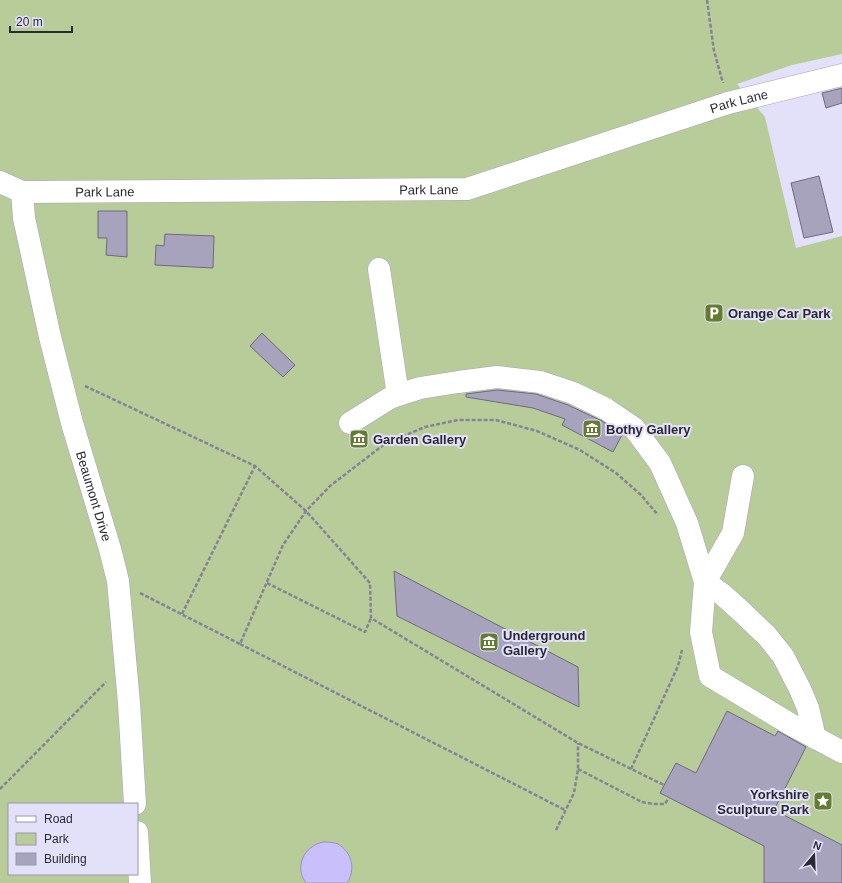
<svg xmlns="http://www.w3.org/2000/svg" width="842" height="883" font-family="Helvetica,sans-serif">
<rect width="100%" height="100%" fill="#e3e0fa"/>
<path fill="#b8cc99" fill-rule="evenodd" d="M0 0H842V54L792 65 737 84 765 117 796 248 842 236V883H0ZM9 804H137V874H9Z"/>
<path fill="#c9bffb" stroke="#9992bf" d="M323 842C328 842 333 842 338 844 352 852 356 870 347 883H306C294 867 304 846 323 842Z"/>
<g fill="#a7a3bc" stroke="#6d6980">
<polygon points="842,88 842,103 826,108 822,93"/>
<polygon points="819,176 833,232 804,238 791,183"/>
<polygon points="98,211 127,211 127,257 106,255 107,238 98,238"/>
<polygon points="165,234 214,236 213,268 155,265 156,245 164,246"/>
<polygon points="262,333 295,365 283,377 250,346"/>
<polygon points="497,390 536,394 568,405 602,421 622,435 613,452 562,425 565,419 533,408 466,397 466,394"/>
<polygon points="394,571 578,667 579,707 397,616"/>
<polygon points="727,711 775,736 778,731 806,747 774,810 842,845 842,883 764,883 764,846 660,793 676,763 696,773"/>
</g>
<g fill="none" stroke-linecap="round" stroke-linejoin="round">
<g stroke="#a6a2bb" stroke-width="23">
<g id="minor">
<path id="s1" d="M0 182 22 192 467 189 728 103 842 75"/>
<path id="s2" d="M22 192 24 218 50 337 72 423 110 549 118 581 129 703 135 804"/>
<polyline points="379,269 398,395"/>
<polyline points="350,423 390,398 398,395 420,388 458,382 497,377 540,382 573,393 606,409 634,428 660,463 687,523 705,582 722,594 743,613 767,636 783,656 800,689 808,708 815,738"/>
<polyline points="743,476 733,533 705,582 701,632 710,676 790,724 842,752"/>
<polyline points="137,832 140,883"/>
</g>
</g>
<g stroke="#858395" stroke-width="2.5" stroke-dasharray="4 2" stroke-linecap="butt">
<polyline points="707,0 714,51 723,83"/>
<polyline points="85,386 255,466 306,511 370,583 371,618 578,743 664,785"/>
<polyline points="267,583 365,632 371,618"/>
<polyline points="140,593 240,644 283,545 306,511 330,486 386,443 425,427 458,420 496,420 537,431 580,450 616,473 641,495 658,515"/>
<polyline points="182,614 255,466"/>
<polyline points="240,644 565,810"/>
<polyline points="578,769 642,802 653,804 665,804 669,797"/>
<polyline points="631,769 678,666 682,650"/>
<polyline points="0,789 106,682"/>
<polyline points="556,830 574,793 578,769 578,743"/>
</g>
<use href="#minor" stroke="#fff" stroke-width="22"/>
</g>
<defs>
<g id="parking-square" transform="scale(1)"><rect x="-9" y="-9" width="18" height="18" rx="4" fill="#647c2f" stroke="#e3e0fa"/><path d="M-3.5-5.5H1a3.5 3.5 0 0 1 0 7H-1V5.5H-3.5ZM-1-3.4V-.6H.8a1.4 1.4 0 0 0 0-2.8Z" fill="#fff"/></g>
<g id="museum-square" transform="scale(1)"><rect x="-9" y="-9" width="18" height="18" rx="4" fill="#647c2f" stroke="#e3e0fa"/><path d="M0-6L6-3V-2H-6V-3ZM-5-1h2V3h-2ZM-1-1h2V3h-2ZM3-1h2V3H3ZM-6 4H6V6H-6Z" fill="#fff"/></g>
<g id="sight-square" transform="scale(1)"><rect x="-9" y="-9" width="18" height="18" rx="4" fill="#647c2f" stroke="#e3e0fa"/><path d="M0-6L1.8-2.2L6-1.7L2.9 1.2L3.7 5.4L0 3.3L-3.7 5.4L-2.9 1.2L-6-1.7L-1.8-2.2Z" fill="#fff"/></g>
</defs>
<g fill-rule="evenodd">
<use href="#parking-square" x="714" y="313"/>
<use href="#museum-square" x="592" y="429"/>
<use href="#museum-square" x="359" y="439"/>
<use href="#museum-square" x="489" y="642"/>
<use href="#sight-square" x="823" y="801"/>
</g>
<g text-anchor="middle" stroke-width="4" stroke-linejoin="round" paint-order="stroke">
<g font-size="13" fill="#2a2932" stroke="#e3e0fa">
<text dy="5" stroke="none"><textPath href="#s1" startOffset="755">Park Lane</textPath></text>
<text dy="5" stroke="none"><textPath href="#s1" startOffset="431">Park Lane</textPath></text>
<text dy="5" stroke="none"><textPath href="#s1" startOffset="107">Park Lane</textPath></text>
<text dy="5" stroke="none"><textPath href="#s2" startOffset="313">Beaumont Drive</textPath></text>
</g>
<g font-size="13" font-weight="bold" fill="#2a2932" stroke="#e3e0fa" text-anchor="start">
<text x="728" y="318">Orange Car Park</text>
<text x="606" y="434">Bothy Gallery</text>
<text x="373" y="444">Garden Gallery</text>
<text x="503" y="640">Underground<tspan x="503" dy="15">Gallery</tspan></text>
<text x="809" y="799" text-anchor="end">Yorkshire<tspan x="809" dy="15">Sculpture Park</tspan></text>
</g>
</g>
<rect x="8" y="803" width="130" height="72" fill="#e3e0fa" stroke="#9997aa"/>
<rect x="16" y="816" width="20" height="6" fill="#ffffff" stroke="#9997aa"/>
<text x="44" y="823" font-size="12" fill="#2a2932">Road</text>
<rect x="16" y="833" width="20" height="12" fill="#b8cc99" stroke="#9997aa"/>
<text x="44" y="843" font-size="12" fill="#2a2932">Park</text>
<rect x="16" y="853" width="20" height="12" fill="#a7a3bc" stroke="#9997aa"/>
<text x="44" y="863" font-size="12" fill="#2a2932">Building</text>
<g transform="translate(814 855) rotate(19)" stroke="#e3e0fa" stroke-width="3" paint-order="stroke">
<path d="M0-3L7 15L0 10L-7 15Z" fill="#2a2932"/>
<text y="-6" font-size="11" font-weight="bold" text-anchor="middle" fill="#2a2932">N</text>
</g>
<path d="M10 26v6h62v-6" fill="none" stroke="#2a2932" stroke-width="2"/>
<text x="16" y="26" font-size="12" fill="#2a2932" stroke="#e3e0fa" stroke-width="3" paint-order="stroke">20 m</text>
</svg>
